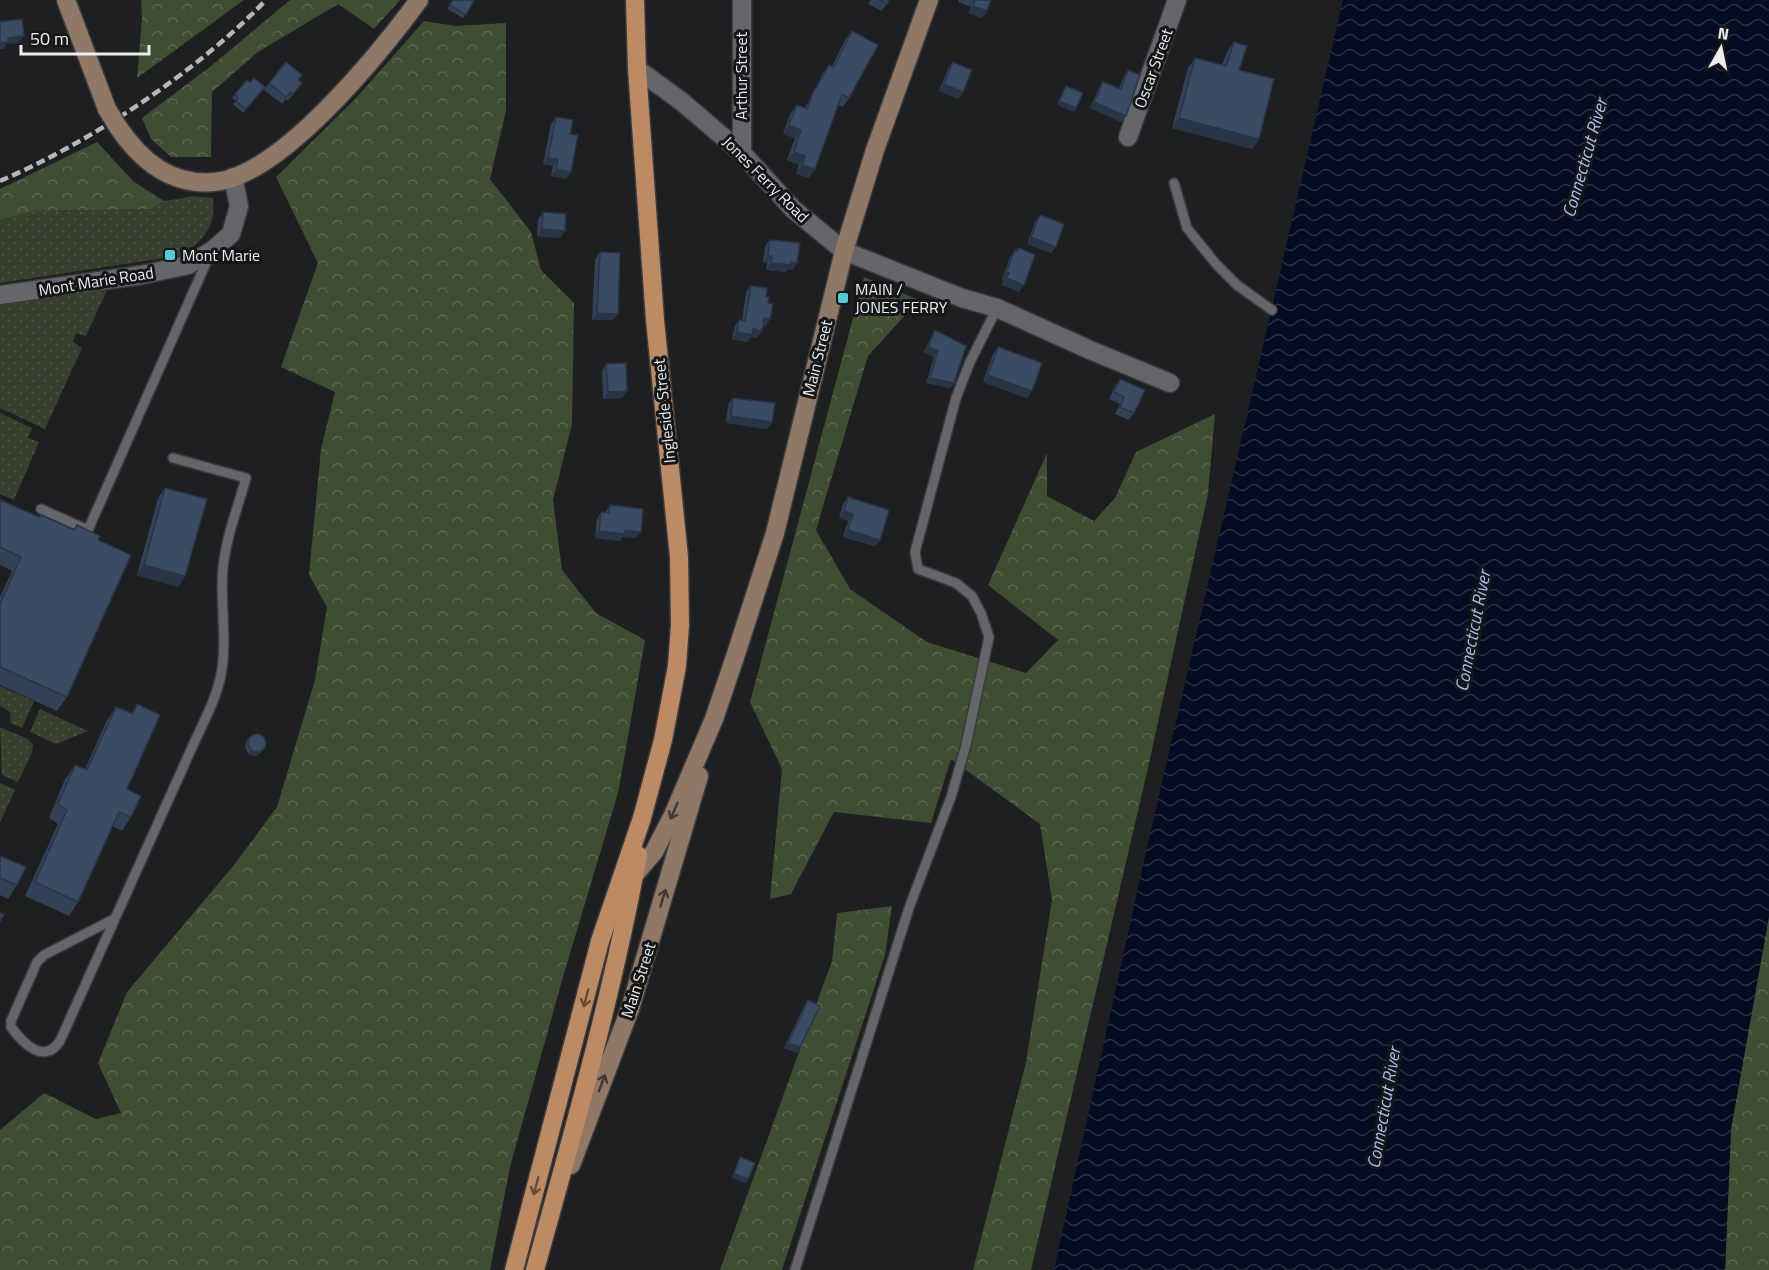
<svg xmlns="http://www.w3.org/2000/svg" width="1769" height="1270" font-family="'Titillium Web',sans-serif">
<defs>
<pattern id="grass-dots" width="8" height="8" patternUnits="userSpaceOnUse" patternTransform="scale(1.5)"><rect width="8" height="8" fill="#36402d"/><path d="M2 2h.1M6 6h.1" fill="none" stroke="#4a5342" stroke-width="1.8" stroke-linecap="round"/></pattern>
<pattern id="forest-crowns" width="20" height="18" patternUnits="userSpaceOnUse" patternTransform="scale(1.5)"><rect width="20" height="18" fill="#3f4d32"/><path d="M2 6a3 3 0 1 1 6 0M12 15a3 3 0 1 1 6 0" fill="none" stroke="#5b6750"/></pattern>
<pattern id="water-waves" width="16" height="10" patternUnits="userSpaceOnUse" patternTransform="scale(1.5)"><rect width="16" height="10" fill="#040c21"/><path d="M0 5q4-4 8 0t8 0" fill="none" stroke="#293042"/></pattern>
</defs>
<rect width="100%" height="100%" fill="#1d1f21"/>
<g fill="url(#grass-dots)">
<path d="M194 196 213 198C216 226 205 237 184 255L0 283V220L34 211 152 209 164 201Z"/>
<polygon points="107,290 86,336 76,333 73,342 82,348 45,429 0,408 0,303"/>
<polygon points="0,413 32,428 28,438 39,442 14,500 0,494"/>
<polygon points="0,686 34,701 22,728 11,723 10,712 0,706"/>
<polygon points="40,709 88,731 56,744 30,732"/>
<polygon points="0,727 28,739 33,745 32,752 18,782 2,775"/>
<polygon points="0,783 15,790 0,823"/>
</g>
<g fill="url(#forest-crowns)">
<polygon points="141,0 244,0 137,78 142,18"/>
<polygon points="290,0 400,0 374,29 338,4 258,52 212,92 211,157 171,157 151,139 142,118 211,66"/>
<polygon points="424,21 456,26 506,23 506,111 490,179 531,232 541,270 574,303 572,424 553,500 562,570 596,613 645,640 618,793 563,977 510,1167 490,1270 0,1270 0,1130 44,1093 96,1119 121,1113 98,1063 127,992 234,865 277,807 315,680 327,607 309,575 321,449 335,392 281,367 318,263 276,177 356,98"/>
<polygon points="97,142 133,181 164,201 152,209 34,211 0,220 0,189"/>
<polygon points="864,277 919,300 868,356 816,530 850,589 927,642 1026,673 1058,640 988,585 1047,453 1047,496 1094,521 1115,498 1136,452 1215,414 1208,494 1148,768 1031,1270 973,1270 1026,1062 1052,900 1040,824 951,759 931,823 834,812 791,894 770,899 782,769 750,702"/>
<polygon points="892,906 885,955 782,1270 720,1270 832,961 837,913"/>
<polygon points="1769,916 1769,1270 1725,1270 1731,1129"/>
</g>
<polygon fill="url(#water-waves)" points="1343,0 1769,0 1769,916 1731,1129 1725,1270 1054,1270 1145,856"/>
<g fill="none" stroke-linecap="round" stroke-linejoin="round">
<g stroke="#393b3d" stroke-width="12">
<g id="lane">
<polyline points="1174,183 1187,228 1216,264 1237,285 1272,310"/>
<polyline points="41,509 88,530 210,254"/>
<path d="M114 919 44 955 37 962 11 1021V1027C22 1042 44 1066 60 1041L194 743C206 717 221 690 223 660 226 630 220 598 223 568 226 537 238 507 246 478L173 458"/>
<polyline points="795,1270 909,908 951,797 966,745 989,637 981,613 972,596 956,583 918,569 915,552 956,398 970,362 997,308"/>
</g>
</g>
<g stroke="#393b3d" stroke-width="21">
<g id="street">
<polyline points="637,69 681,101 742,153 793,209 844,251 962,298 997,308 1090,350 1170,383"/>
<polyline points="1128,137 1177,0"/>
<polyline points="742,153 742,0"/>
<polyline points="0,295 141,275 188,265 213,250 231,234 239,206 233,177"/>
</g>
</g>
<g stroke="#393b3d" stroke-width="21">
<g id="secondary">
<polyline points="66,0 107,109"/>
<path d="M118 127C141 161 171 186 215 182 282 175 380 53 419 0"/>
<polyline points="630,880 654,852 673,815 714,719 736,654 775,533 844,251 875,150 929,0"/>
<polyline points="571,1165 630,1009 699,776"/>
</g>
</g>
<g stroke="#393b3d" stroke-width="21">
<g id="primary">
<polyline points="514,1270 600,941 642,818 663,740 677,666 680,625 679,557 655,320 637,69 635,0"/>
<path d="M535 1270C573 1133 612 996 638 855"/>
</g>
</g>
<use href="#lane" stroke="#646669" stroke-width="9"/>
<use href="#street" stroke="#646669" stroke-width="18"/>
<use href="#secondary" stroke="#907866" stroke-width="18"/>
<use href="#primary" stroke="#bc8a63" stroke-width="18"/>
<path stroke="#b5b6b8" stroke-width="4.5" stroke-dasharray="9 4.5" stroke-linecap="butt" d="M0 181C91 142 198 71 266 0"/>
<g stroke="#393b3d" stroke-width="21" stroke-linecap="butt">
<polyline id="secondary-bridge" points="107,109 118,127"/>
</g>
<use href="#secondary-bridge" stroke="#907866" stroke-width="18"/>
</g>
<g fill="#324156">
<polygon points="452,0 474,0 463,18 447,9"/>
<polygon points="870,0 889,0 882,11 868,4"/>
<polygon points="959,0 991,0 987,11 982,18 968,13 971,7 958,2"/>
<polygon points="852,31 849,98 843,107 838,105 809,178 796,174 799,165 787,160 795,138 783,134 790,114 797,105 805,108 823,73 829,65 832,66 845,40"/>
<polygon points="1234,42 1239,70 1259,139 1252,149 1172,128 1188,68 1195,58 1222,65 1227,52"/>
<polygon points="953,62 963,92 958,99 939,91 948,69"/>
<polygon points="1128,70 1126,116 1121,122 1090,108 1099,88 1103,82 1119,88 1124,76"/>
<polygon points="298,80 297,90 288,101 286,99 282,104 264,90 269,83"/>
<polygon points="250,83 262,90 243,113 233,104 236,101 232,98 235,94"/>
<polygon points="556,117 570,134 566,179 551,176 553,166 543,164 551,124"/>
<polygon points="543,212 560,238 537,236 538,219"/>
<polygon points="1040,215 1056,247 1051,253 1027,244 1035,222"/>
<polygon points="770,240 793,270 788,269 786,272 766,270 767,263 763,263 765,246"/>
<polygon points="1019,248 1019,292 1002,285 1004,280 1002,279 1010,257 1015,250 1016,251"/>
<polygon points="600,252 613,320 592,320 595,259"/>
<polygon points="751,286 766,297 770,319 766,326 763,326 762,331 757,338 751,337 747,342 732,339 735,326 739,320 742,320 746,292"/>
<polygon points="935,330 954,383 950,388 926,383 934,357 924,352 932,335"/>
<polygon points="998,347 1032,391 1027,398 983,382 993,354"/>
<polygon points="606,364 622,398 603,399 602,371"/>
<polygon points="1120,379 1134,413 1129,420 1115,414 1120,404 1109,399 1115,386"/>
<polygon points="733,398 772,422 767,429 726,423 728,405"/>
<polygon points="165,488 185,576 178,587 137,575 158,498"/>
<polygon points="848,497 880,540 875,546 843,537 848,521 839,518 843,504"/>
<polygon points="0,500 39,517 73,530 77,525 98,540 67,697 57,711 0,685 0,597 12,571 0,565"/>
<polygon points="610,505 636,538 623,537 620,541 595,538 597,519 601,512 605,513"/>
<polygon points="137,704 127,789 131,817 122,831 112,826 78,902 69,916 25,896 58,824 49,818 65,779 75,765 85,769 107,720 116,707 131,713"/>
<polygon points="250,737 262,752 256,756 248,754 245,747 247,740"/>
<polygon points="0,856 17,885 8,899 0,895"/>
<polygon points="808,1000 800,1047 797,1053 784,1048 804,1006"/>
<polygon points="740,1157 746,1183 732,1178 738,1161"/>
</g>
<g fill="#293546">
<polygon points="973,6 987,11 982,18 968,13"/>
<polygon points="24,36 19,43 7,44 4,49 0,49 0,43 8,38"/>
<polygon points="944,84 963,92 958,99 939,91"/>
<polygon points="1059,101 1076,108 1074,112 1057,105"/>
<polygon points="1094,102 1126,116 1121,122 1090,108"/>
<polygon points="1179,118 1259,139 1252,149 1172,128"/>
<polygon points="789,125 801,130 795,138 783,134"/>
<polygon points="794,152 805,156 799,165 787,160"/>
<polygon points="548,158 558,159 553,166 543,164"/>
<polygon points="802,165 815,169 809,178 796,174"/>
<polygon points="556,169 571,172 566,179 551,176"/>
<polygon points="542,229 565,231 560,238 537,236"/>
<polygon points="1031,237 1056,247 1051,253 1027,244"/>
<polygon points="768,256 772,256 767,263 763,263"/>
<polygon points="791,262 797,263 793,270 788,269 786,272 766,270 771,263"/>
<polygon points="1006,272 1009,273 1004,280 1002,279"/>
<polygon points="1006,278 1024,285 1019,292 1002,285"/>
<polygon points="597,313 618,314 613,320 592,320"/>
<polygon points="764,318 770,319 766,326 759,325"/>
<polygon points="753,329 762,331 757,338 751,337 747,342 732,339 737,332"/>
<polygon points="928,347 938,351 934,357 924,352"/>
<polygon points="988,375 1032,391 1027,398 983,382"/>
<polygon points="930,378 954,383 950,388 926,383"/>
<polygon points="627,391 622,398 603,399 608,392"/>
<polygon points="731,416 772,422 767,429 726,423"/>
<polygon points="844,511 853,514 848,521 839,518"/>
<polygon points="625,530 641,532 636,538 623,537 620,541 595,538 599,531"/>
<polygon points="848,530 880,540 875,546 843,537"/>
<polygon points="144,565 185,576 178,587 137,575"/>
<polygon points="264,749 262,752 256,756 248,754 251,750"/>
<polygon points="788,1043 800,1047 797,1053 784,1048"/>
<polygon points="734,1174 748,1179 746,1183 732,1178"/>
</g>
<g fill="#3a4c64" stroke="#293546" stroke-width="1.5">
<polygon points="453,0 474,0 466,15 450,5"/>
<polygon points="879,0 889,0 887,4"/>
<polygon points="975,0 991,0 987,11 973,6"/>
<polygon points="22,19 24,36 8,38 8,42 0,43 0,22"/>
<polygon points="852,31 878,45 849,98 842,94 815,169 802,165 805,156 794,152 801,130 789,125 797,105 807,109 812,95 829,65 834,67"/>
<polygon points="1234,42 1247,46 1239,70 1274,79 1259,139 1179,118 1195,58 1226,66"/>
<polygon points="286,62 302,75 298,80 302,83 293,94 291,92 286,97 269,83"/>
<polygon points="953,62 972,70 963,92 944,84"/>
<polygon points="1128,70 1140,75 1126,116 1094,102 1103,82 1121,89"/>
<polygon points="254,78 265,87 246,109 236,101 238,98 235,94 247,80 250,83"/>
<polygon points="1066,86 1083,93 1076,108 1059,101"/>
<polygon points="556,117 573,120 570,134 578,135 571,172 556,169 558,159 548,158"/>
<polygon points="543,212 566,214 565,231 542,229"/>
<polygon points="1040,215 1064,224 1056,247 1031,237"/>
<polygon points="770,240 800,243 797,263 791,262 791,265 771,263 772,256 768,256"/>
<polygon points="1019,248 1035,255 1024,285 1006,278 1009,273 1006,272 1015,250 1017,251"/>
<polygon points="600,252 620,253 618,314 597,313"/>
<polygon points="751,286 767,288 766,297 769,297 768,303 773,304 770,319 764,318 762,331 753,329 752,335 737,332 739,320 745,321"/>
<polygon points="935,330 966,346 954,383 930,378 938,351 928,347"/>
<polygon points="998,347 1042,363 1032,391 988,375"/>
<polygon points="626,363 627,391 608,392 606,364"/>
<polygon points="1120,379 1145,390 1134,413 1120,407 1124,397 1114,392"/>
<polygon points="733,398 775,403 772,422 731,416"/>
<polygon points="165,488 207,499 185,576 144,565"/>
<polygon points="848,497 889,510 880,540 848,530 853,514 844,511"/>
<polygon points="0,500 39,517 41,515 74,530 77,525 100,536 98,540 131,555 67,697 0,667 0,604 21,557 0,547"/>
<polygon points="610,505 643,509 641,532 625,530 625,534 599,531 601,512 609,513"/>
<polygon points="137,704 160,715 127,789 141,796 131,817 119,812 78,902 35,882 67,810 58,804 75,765 87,770 116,707 133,714"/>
<circle cx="257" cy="743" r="9"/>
<polygon points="0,856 26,867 17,885 0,878"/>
<polygon points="0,913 4,914 0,922"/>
<polygon points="808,1000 820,1006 800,1047 788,1043"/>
<polygon points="740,1157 755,1163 748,1179 734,1174"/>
</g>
<defs><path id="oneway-shaft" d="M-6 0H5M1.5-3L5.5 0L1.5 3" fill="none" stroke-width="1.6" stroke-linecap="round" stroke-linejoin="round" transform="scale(1.5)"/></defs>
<g stroke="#3f3833">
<use href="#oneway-shaft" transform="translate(674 811) rotate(114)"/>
<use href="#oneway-shaft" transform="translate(663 898) rotate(-73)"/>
<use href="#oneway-shaft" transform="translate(602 1083) rotate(-70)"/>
</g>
<g stroke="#604a3a">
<use href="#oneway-shaft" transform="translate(586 998) rotate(105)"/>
<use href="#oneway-shaft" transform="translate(536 1186) rotate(105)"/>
</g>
<g fill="#52cbd9" stroke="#141618" stroke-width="2">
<rect x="164" y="249" width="12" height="12" rx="3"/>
<rect x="837" y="292" width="12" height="12" rx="3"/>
</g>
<g text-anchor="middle" stroke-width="6" stroke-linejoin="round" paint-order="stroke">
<g font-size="16" fill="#ecedef" stroke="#141618">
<text transform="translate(1153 68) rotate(-70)" y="6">Oscar Street</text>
<text transform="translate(741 76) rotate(-90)" y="6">Arthur Street</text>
<text transform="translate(766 179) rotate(45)" y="6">Jones Ferry Road</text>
<text transform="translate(96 281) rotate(-9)" y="6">Mont Marie Road</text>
<text transform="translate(817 358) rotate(-76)" y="6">Main Street</text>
<text transform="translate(664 411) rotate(-96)" y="6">Ingleside Street</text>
<text transform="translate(638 980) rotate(-72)" y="6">Main Street</text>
</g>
<g font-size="16" fill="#ecedef" stroke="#141618" text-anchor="start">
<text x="182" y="261">Mont Marie</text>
<text x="855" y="295">MAIN /<tspan x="855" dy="18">JONES FERRY</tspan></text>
</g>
<g font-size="18" font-style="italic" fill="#a6c0f3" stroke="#141618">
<text transform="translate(1585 158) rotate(-74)" y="6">Connecticut River</text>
<text transform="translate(1473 631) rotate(-79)" y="6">Connecticut River</text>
<text transform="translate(1384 1108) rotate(-80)" y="6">Connecticut River</text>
</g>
</g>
<g transform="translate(1721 48) rotate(9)" stroke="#141618" stroke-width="4.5" paint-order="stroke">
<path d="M0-4.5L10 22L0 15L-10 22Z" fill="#ecedef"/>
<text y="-9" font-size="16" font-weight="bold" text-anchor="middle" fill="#ecedef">N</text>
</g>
<path d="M21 45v9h128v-9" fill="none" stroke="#ecedef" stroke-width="3"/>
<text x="30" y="45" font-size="18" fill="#ecedef" stroke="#141618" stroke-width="4.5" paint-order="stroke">50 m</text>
</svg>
